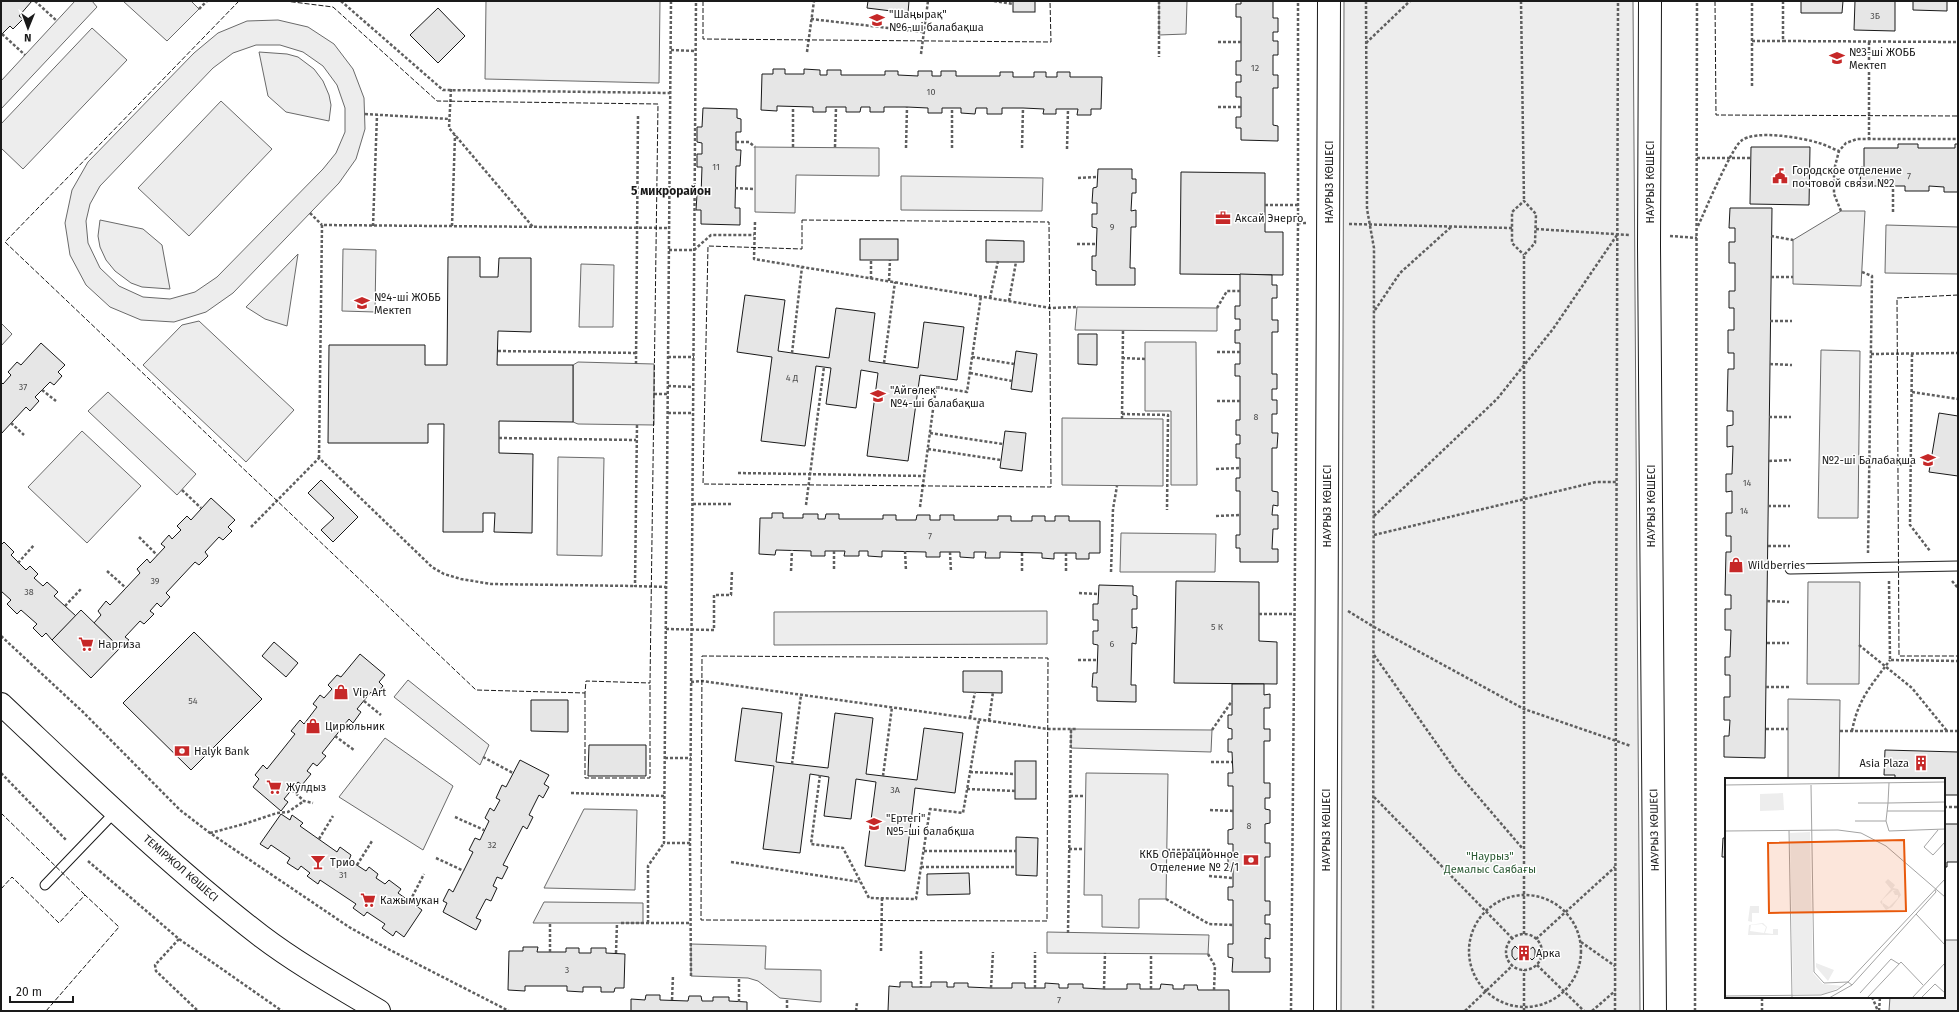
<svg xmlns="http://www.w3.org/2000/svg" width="1959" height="1012" font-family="'Fira Sans',sans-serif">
<rect width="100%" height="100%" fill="#fff"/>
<g fill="#ededed" stroke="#6a6a6a" fill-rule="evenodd">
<polygon points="75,1 92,1 97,7 1,109 1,81"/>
<polygon points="123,1 191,1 199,9 167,41"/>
<polygon points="486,1 660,1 659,83 485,79"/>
<polygon points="1159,1 1187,1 1186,34 1159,35"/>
<polygon points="1344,1 1633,1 1640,1011 1341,1011"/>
<path d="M278 20 308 27 334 44 353 69 364 98 365 129 356 159 339 183 233 293 206 312 174 322 141 320 110 307 86 285 70 255 65 223 72 190 88 162 194 53 218 33 247 21ZM256 45H280L303 52 323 66 337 85 345 108V132L336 153 323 169 217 277 195 292 170 299 143 297 119 286 100 268 88 243 86 221 90 204 100 186 213 68 233 53Z"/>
<polygon points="92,28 127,60 23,169 1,148 1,124"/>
<polygon points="259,52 287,54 298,57 314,69 323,81 329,95 331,105 329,121 286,112 268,96"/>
<polygon points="221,101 272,149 189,236 138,188"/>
<polygon points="755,147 879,148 879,176 796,175 795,213 755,212"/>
<polygon points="901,176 1043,178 1042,211 901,210"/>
<polygon points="1841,211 1865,211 1861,286 1793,284 1793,240"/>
<polygon points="100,220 143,229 162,245 170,289 142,287 131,283 115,271 106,260 100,247 98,236"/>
<polygon points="1886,225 1958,227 1958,274 1885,273"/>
<polygon points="343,249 376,250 375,312 342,311"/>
<polygon points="298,254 287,326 265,319 246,307"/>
<polygon points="581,264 614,265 613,327 579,327"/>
<polygon points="1077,307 1217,308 1217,331 1075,330"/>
<polygon points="199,321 294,410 246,462 143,365 182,325"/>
<polygon points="1,323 12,334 1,346"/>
<polygon points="1145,342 1196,342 1197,485 1171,485 1171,411 1145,411"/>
<polygon points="1821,350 1860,351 1858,518 1818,518"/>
<polygon points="578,362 654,364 654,425 578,424 573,422 573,365"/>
<polygon points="108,392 196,474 177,495 88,411"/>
<polygon points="1062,418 1163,419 1163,486 1062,485"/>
<polygon points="82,431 141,486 87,543 28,487"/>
<polygon points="558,457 604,458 602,556 557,555"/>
<polygon points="1121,533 1216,534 1215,572 1120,572"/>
<polygon points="1808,582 1860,582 1859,684 1807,684"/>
<polygon points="1047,611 1047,644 774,645 774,612"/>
<polygon points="408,680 489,745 480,765 394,697"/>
<polygon points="1788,699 1840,700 1839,779 1788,779"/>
<polygon points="1071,729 1212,730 1211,752 1071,748"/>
<polygon points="385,738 453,786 423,850 339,797"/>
<polygon points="1086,773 1168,774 1166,899 1139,899 1139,928 1102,927 1102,895 1084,895"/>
<polygon points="584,809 637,810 635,890 544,888"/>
<polygon points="544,902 643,903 643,923 533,923"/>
<polygon points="1047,932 1209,935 1208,954 1047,953"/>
<polygon points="1944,940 1958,940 1958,1011 1889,1011 1890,997 1944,997"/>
<polygon points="691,944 766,946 765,969 821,970 821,1002 780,998 758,981 748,978 691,976"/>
</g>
<g fill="#e6e6e6" stroke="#1a1a1a">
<polygon points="1,1 32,1 19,16 23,19 13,29 10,26 1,35"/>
<polygon points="868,1 909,1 908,13 867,8"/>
<rect x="1013" y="1" width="22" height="11"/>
<polygon points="1241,1 1273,1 1273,18 1278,18 1278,32 1273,32 1273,41 1278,41 1278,55 1273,55 1273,75 1278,75 1278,88 1273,88 1273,125 1278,126 1278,141 1241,140 1241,128 1236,128 1236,117 1241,117 1241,97 1236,97 1236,82 1241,82 1241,75 1236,75 1236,61 1241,61 1241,17 1236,17 1236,4 1241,4"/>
<polygon points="1801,1 1843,1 1842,13 1801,13"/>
<polygon points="1855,1 1895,1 1895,31 1854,30"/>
<polygon points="1913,1 1947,1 1947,11 1913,10"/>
<polygon points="438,8 465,36 438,63 410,35"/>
<polygon points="773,69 785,69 785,74 804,74 804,69 820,70 820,75 827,75 827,70 841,70 841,75 885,75 885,71 898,71 898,75 918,76 918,71 932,71 932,76 941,76 941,71 956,71 956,76 1000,76 1000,72 1013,72 1013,77 1034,77 1034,72 1046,72 1046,77 1057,77 1057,72 1070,72 1070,77 1102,77 1101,109 1091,109 1091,115 1077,115 1078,109 1056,109 1056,114 1043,114 1044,109 1023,108 1002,108 1002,114 987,114 987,108 976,108 975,114 961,113 961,108 942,108 942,113 928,113 928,108 907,107 884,107 884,112 870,112 870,107 861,107 860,112 846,112 846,107 826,107 826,112 813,112 813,107 777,106 777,111 761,110 762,74 773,74"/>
<polygon points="703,108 737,109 737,118 741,119 741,132 736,132 736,150 741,150 740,166 736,166 735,208 740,208 740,225 701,224 701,210 696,210 697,195 701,196 702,167 697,167 697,154 702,154 702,143 697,142 697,127 702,127"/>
<polygon points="1898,144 1918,144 1918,148 1955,148 1955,144 1958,144 1958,192 1944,192 1944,187 1929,186 1929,191 1905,191 1905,186 1860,186 1861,167 1864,167 1864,148 1898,148"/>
<polygon points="1751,147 1810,147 1809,205 1750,204"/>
<polygon points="1098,169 1132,169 1132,179 1136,179 1136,193 1132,193 1131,211 1136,210 1136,227 1131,227 1130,268 1135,268 1135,285 1096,285 1096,271 1092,270 1092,256 1096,256 1097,228 1092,227 1092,214 1097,214 1097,203 1092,203 1093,188 1097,187"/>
<polygon points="1181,172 1265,173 1265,232 1283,232 1283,275 1180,274"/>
<polygon points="1730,208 1772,208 1765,758 1724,757 1724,736 1729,736 1730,720 1724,720 1724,697 1730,697 1730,675 1725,675 1725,657 1730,657 1731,630 1725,630 1725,609 1731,609 1731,595 1725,595 1726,552 1731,552 1731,536 1726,536 1726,513 1732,513 1732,491 1726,492 1726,474 1732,474 1733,446 1727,447 1727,426 1733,425 1733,411 1727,411 1728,369 1734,369 1734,353 1728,353 1728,330 1734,330 1734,308 1729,308 1729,291 1735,291 1735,263 1729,263 1729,242 1735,242 1735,228 1729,228"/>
<rect x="860" y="239" width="38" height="21"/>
<polygon points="986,240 1024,241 1024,262 986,262"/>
<polygon points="448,257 480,257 480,277 498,277 499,258 531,258 531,332 498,331 497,365 573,365 573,422 499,421 499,453 533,454 532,533 494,532 495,513 483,513 483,532 443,532 444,424 428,424 428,443 328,443 329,345 425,345 425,365 447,365"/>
<polygon points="1240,274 1272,275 1272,285 1277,285 1277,298 1272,298 1272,320 1278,320 1278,332 1272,332 1272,374 1277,374 1277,389 1272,389 1272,400 1277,400 1277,414 1272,414 1272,433 1278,433 1277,448 1272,448 1272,491 1278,492 1278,506 1273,505 1272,515 1278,515 1278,529 1273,529 1272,549 1278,549 1278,562 1240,562 1240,548 1236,548 1236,535 1240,535 1240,491 1236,491 1236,478 1240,478 1240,458 1236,458 1236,444 1240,444 1240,435 1236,435 1236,420 1240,420 1240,376 1235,376 1235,364 1240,364 1240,343 1235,343 1235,330 1240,330 1240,319 1235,319 1235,306 1240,306"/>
<polygon points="745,295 785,300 778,351 792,353 829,358 836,308 875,313 869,361 918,368 924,322 964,327 957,380 920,375 908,461 867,456 878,373 861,370 856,408 826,404 831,368 816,366 805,446 761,441 772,357 737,352"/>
<polygon points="1078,334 1097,334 1097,365 1078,364"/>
<polygon points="41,343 65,365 58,372 62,376 54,385 50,382 35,397 39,401 30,411 26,407 1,434 1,382 3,384 11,375 8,372 17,362 21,365"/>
<polygon points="1016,351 1037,354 1032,392 1011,389"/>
<polygon points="1939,413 1958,416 1958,476 1929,472"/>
<polygon points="1005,431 1026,433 1022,471 1000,468"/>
<polygon points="321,480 358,517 333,542 321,530 334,518 308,493"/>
<polygon points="211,498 235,520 228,527 232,531 223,540 219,537 205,552 208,556 199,565 195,562 166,593 170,597 161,607 157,603 150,611 154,614 144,624 140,621 125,637 129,640 120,648 94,623 101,615 98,611 106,601 110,605 140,573 137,569 147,559 150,563 165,547 161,544 169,535 172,539 181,530 177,526 187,516 191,520"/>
<polygon points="772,513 783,513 783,518 803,518 803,514 818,514 818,519 825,519 826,514 839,514 839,519 883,519 883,515 896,515 896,520 916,520 917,515 930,515 930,520 940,520 940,515 954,515 954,520 998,520 998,516 1011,516 1011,521 1032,521 1032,516 1045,516 1045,521 1055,521 1055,516 1069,516 1069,521 1100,521 1100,553 1089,553 1089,559 1076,559 1076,553 1054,553 1054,559 1042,558 1042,553 1000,552 1000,558 985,558 986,552 974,552 974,558 960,557 960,552 940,552 940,557 926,557 926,552 882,551 882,557 868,556 868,551 859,551 859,556 844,556 845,551 825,551 825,556 811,556 811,551 776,550 775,555 759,554 760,518 772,518"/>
<polygon points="4,542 14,552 11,555 26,570 30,566 38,574 34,578 43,586 47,582 58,592 54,596 76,616 52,640 46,633 42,637 33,628 37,624 21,610 17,614 7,604 11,600 1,591 1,545"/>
<polygon points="1176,581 1259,582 1259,641 1277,642 1277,684 1174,683"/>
<polygon points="1099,585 1133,586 1133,595 1137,596 1137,609 1132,609 1132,628 1137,627 1136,644 1132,643 1131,685 1136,685 1136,702 1097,701 1097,687 1092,687 1093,673 1097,673 1098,645 1093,644 1093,631 1098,631 1098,620 1093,620 1093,604 1098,604"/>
<polygon points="81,610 120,648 91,678 52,640"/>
<polygon points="194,632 262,699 191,770 123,703"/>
<polygon points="274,642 298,663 286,677 262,656"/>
<polygon points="360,654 385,675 379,682 383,686 375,696 371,692 357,709 361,712 353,723 349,719 322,753 326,756 317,766 313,763 307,771 311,774 302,785 298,782 284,799 288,802 281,811 253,787 259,779 255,775 263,765 267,769 295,734 291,731 300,720 304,724 317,707 313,704 320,695 324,698 332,689 328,685 337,675 341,677"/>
<polygon points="963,671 1002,671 1002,693 963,692"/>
<polygon points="1232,684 1264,684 1264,695 1270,694 1270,708 1264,708 1264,729 1270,729 1270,741 1264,741 1264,783 1270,783 1270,798 1265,798 1265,809 1270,810 1270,823 1265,824 1265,843 1270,843 1270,857 1265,857 1265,901 1270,901 1270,915 1265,915 1265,924 1270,924 1270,939 1265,938 1265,958 1270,958 1270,972 1232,972 1233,958 1228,957 1228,944 1233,944 1233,900 1228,900 1228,887 1233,887 1233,867 1228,867 1228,853 1233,853 1233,844 1228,844 1228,830 1233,829 1233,786 1228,786 1228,773 1233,773 1232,752 1228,752 1228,739 1232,739 1232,729 1228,728 1228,715 1232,715"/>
<polygon points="531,700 568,700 568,732 531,731"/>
<polygon points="742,708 782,713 776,762 828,768 835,713 873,718 866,774 917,780 924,728 963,733 955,793 915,788 905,871 865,866 876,782 856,779 851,819 824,816 829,777 810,774 800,853 763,849 774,766 735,761"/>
<polygon points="589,745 646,745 646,776 588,776"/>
<polygon points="1885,750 1958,752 1958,795 1944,795 1944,779 1895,779 1895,775 1884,775"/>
<polygon points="520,760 549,775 544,784 549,787 543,798 539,795 529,815 533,817 527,829 523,826 503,865 508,867 502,879 497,877 493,886 497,888 491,901 486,899 476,918 481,920 476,930 443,912 447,903 443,901 449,889 453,892 473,852 469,850 475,838 480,840 489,821 485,818 490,808 494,811 500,800 496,798 502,785 506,787"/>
<rect x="1015" y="761" width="21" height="38"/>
<polygon points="281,814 290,820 292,815 303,823 300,826 337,852 340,847 351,855 349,860 366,871 369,867 378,874 376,878 385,884 389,880 401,889 398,893 422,910 404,937 396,931 393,936 382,928 385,924 367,912 364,916 353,908 356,904 320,880 318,884 307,876 310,873 301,866 298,870 287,863 290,858 271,845 268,849 260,844"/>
<polygon points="1944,824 1958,824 1958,862 1947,862 1947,867 1944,867"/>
<polygon points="1016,837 1038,838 1037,876 1016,875"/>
<polygon points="1723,838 1726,838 1726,857 1722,857"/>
<polygon points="969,873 970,894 927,895 927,874"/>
<polygon points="1515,946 1519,950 1529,950 1533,947 1535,950 1535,957 1532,960 1529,957 1519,957 1515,960 1512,956 1512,950"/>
<polygon points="523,947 538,947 537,952 566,952 566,948 579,948 579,953 591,953 591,948 606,948 606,953 625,954 624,988 615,988 614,992 601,992 601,987 583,987 583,992 567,991 567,986 525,986 525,991 508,990 509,951 523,951"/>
<polygon points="900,982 912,982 912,987 931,987 931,982 947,982 947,987 954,987 954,983 968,983 968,987 991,988 1012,988 1012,983 1025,983 1025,988 1045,988 1045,983 1059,984 1059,988 1068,988 1068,984 1083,984 1083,988 1104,989 1127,989 1127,984 1140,984 1140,989 1160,989 1161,984 1173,985 1173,989 1184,989 1184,985 1197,985 1198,990 1229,990 1229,1011 888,1011 889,986 900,987"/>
<polygon points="646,995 660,995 660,1000 688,1001 689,996 701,996 702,1001 713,1001 713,997 729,997 729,1001 747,1002 747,1011 631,1011 631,999 645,1000"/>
</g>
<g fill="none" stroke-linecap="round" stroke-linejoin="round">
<g stroke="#1a1a1a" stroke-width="11">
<g id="lane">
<polyline points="1790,569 1958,566"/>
<polyline points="45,885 116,811"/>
</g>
</g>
<g stroke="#1a1a1a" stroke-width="24">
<g id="secondary">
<polyline points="1650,1 1649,245 1655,1011"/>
<path d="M1 704C85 783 169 865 261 936 298 964 339 987 379 1011"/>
<polyline points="1325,1011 1329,1"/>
</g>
</g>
<g stroke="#5f5f5f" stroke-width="2.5" stroke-dasharray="3 2" stroke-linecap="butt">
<polyline points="35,1 57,21"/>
<polyline points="341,1 443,90 670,93"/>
<polyline points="671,1 664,843 690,843 696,1"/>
<polyline points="994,1 1013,4"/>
<polyline points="1159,1 1159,57"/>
<polyline points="1366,1 1367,209 1374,248 1373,1011"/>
<polyline points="1521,1 1524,201"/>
<polyline points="1783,1 1783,41 1958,42"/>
<polyline points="199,9 207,1"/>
<polyline points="811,19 923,32"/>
<polyline points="2,34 25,55"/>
<polyline points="1752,41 1783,41"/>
<polyline points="1218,42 1241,42"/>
<polyline points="1869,42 1869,139"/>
<polyline points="1366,43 1410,1"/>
<polyline points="671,50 695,51"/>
<polyline points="807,52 814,1"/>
<polyline points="921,54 928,1"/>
<polyline points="1752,86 1752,1"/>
<polyline points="451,89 449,128 533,227"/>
<polyline points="1218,107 1241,107"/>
<polyline points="365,114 450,119"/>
<polyline points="736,142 749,142 755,147"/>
<polyline points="793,147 793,107"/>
<polyline points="835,147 836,107"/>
<polyline points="906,148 907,107"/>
<polyline points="952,148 952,108"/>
<polyline points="1022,148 1023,108"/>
<polyline points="1067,149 1068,109"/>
<polyline points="1697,158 1751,158"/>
<polyline points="1078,178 1098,177"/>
<polyline points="735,188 755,189"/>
<polyline points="1265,205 1299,205"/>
<polyline points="1841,211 1834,194 1834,170 1839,151 1846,143 1857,139 1958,139"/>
<polyline points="1893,212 1893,186"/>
<polyline points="310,213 322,225"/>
<polyline points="755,222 754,259 1050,308 1077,307"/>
<polyline points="1298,223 1308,223"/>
<polyline points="1349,224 1512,228"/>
<polyline points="373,226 377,115"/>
<polyline points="452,226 455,135"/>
<path d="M1698 226C1705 211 1731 149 1741 141 1755 129 1803 138 1819 143 1826 145 1833 149 1839 151"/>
<polyline points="1536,229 1629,235"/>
<polyline points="1670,236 1697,238"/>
<polyline points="1771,236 1793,240"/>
<polyline points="1077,244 1096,244"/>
<polyline points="669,250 694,250 711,235 754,235"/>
<polyline points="1862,272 1872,276 1868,553"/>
<polyline points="1771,277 1793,277"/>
<polyline points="871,279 871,260"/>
<polyline points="889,281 890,260"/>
<polyline points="990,298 998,261"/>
<polyline points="1009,301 1016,262"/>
<polyline points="1217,308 1227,291 1240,291"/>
<polyline points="1375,310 1400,273 1451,227"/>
<polyline points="1770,321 1792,321"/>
<polyline points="498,351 637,353"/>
<polyline points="1217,352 1240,352"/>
<polyline points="792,353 802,267"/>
<polyline points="1871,354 1958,353"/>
<polyline points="1912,354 1910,525 1930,551"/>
<polyline points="668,357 694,357"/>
<polyline points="972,357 1014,364"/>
<polyline points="1122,358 1145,359"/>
<polyline points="884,363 895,282"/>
<polyline points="636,364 638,116"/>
<polyline points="1770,364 1792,365"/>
<polyline points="970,373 1012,381"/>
<polyline points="668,386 693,387"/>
<polyline points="42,390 56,401"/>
<polyline points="1912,392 1958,399"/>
<polyline points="654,394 668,394"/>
<polyline points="1217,401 1240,401"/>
<polyline points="668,413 693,413"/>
<polyline points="1122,414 1168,415 1167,510"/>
<polyline points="1769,417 1791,417"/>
<polyline points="1122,419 1123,330"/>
<polyline points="11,423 24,435"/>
<polyline points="637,425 635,586 666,587"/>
<polyline points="930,433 1003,444"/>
<polyline points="499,438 636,440"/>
<polyline points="928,449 1001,460"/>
<polyline points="319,458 322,225 669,228"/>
<polyline points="1769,461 1791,460"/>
<polyline points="1216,469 1240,468"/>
<polyline points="738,473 924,476"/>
<polyline points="182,490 201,508"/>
<polyline points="693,504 732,504"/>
<polyline points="806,505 824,367"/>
<polyline points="1768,506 1790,506"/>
<polyline points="920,507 936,387 967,392 981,296"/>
<polyline points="1216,516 1240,515"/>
<polyline points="1374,516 1497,399 1553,329 1617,235"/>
<polyline points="251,527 319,458 432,567 444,574 461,579 491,584 635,586"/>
<polyline points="1374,535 1596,482 1617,482"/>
<polyline points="139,537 157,555"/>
<polyline points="1768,546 1790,546"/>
<polyline points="834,551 834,571"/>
<polyline points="905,551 906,571"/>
<polyline points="950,552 951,572"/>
<polyline points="1022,553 1022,572"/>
<polyline points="1066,553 1066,572"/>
<polyline points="18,563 34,545"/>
<polyline points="107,571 126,588"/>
<polyline points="791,571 792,550"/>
<polyline points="1111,572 1113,509 1117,486"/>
<polyline points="1889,581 1890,660 1958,661"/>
<polyline points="1952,581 1958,588"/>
<polyline points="1079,593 1098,594"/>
<polyline points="1767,601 1789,602"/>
<polyline points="65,606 81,589"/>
<polyline points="1348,611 1374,627 1524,709 1631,746"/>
<polyline points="1259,614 1294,614"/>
<polyline points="666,629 714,630 714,595 731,595 732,571"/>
<polyline points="1,636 83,712 180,810 210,833 349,927 390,950 509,1011"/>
<polyline points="1767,643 1789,643"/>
<polyline points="1859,645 1912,688 1947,731"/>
<polyline points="1374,655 1456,771 1523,849"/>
<polyline points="1078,660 1097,660"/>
<polyline points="691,682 702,681 1048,729 1077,729"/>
<polyline points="1766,687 1789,687"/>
<polyline points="364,701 381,715"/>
<polyline points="970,718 975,692"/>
<polyline points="989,721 993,692"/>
<polyline points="1766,729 1788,729"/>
<polyline points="1212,730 1232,701"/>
<polyline points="1840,731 1958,731"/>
<path d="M1852 731C1858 699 1871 686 1890 660"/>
<polyline points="335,736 354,750"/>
<polyline points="483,757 513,773"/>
<polyline points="665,758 691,758"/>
<polyline points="1211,762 1232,762"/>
<polyline points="792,764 801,695"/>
<polyline points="970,772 1015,774"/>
<polyline points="1,773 67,841"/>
<polyline points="820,775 811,844 843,848 869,898 916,899 930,809 963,813 979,720"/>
<polyline points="883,776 892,707"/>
<polyline points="967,789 1015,791"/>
<polyline points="292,790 304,801 313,803"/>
<polyline points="571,793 664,796"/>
<polyline points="1070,796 1085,796"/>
<polyline points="1374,797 1512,938"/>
<polyline points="1944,807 1958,807"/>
<polyline points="1210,810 1233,811"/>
<polyline points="455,817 484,830"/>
<polyline points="210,833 244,824 277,813 288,812 304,801"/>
<polyline points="319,839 333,816"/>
<polyline points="690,843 691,976"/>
<polyline points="1069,849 1084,849"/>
<polyline points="1167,850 1210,850"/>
<polyline points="924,851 1016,851"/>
<polyline points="436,858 464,871"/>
<polyline points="88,861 179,939 282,1011"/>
<polyline points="731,862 860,882"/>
<polyline points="357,865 372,841"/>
<polyline points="921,867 1016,867"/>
<polyline points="1209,876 1233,878"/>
<circle cx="1525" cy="951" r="56"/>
<polyline points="1166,899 1209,924 1233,925"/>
<polyline points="410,901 424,874"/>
<polyline points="621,923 690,923"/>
<polyline points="648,923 648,866 664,843"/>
<polyline points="1068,933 1071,729"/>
<circle cx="1524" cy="952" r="18"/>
<polyline points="1524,934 1524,255 1535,243 1536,214 1524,201 1512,212 1512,243 1524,255"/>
<polyline points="179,939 155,965 156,971 198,1011"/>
<polyline points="1536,939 1615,867"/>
<polyline points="1581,942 1615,966"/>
<polyline points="881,951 882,898"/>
<polyline points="921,951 921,987"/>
<polyline points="550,952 550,922"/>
<polyline points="616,953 617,923"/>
<polyline points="1208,954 1215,966 1214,990"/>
<polyline points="1537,965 1584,1011"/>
<polyline points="991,988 993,952"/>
<polyline points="1035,988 1035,952"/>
<polyline points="1104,989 1105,953"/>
<polyline points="1151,989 1151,954"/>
<polyline points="1872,997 1878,1011"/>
<polyline points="672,1000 673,975"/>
<polyline points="787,1000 787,1011"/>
<polyline points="739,1002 739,977"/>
<polyline points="856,1011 857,1003"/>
<polyline points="1291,1011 1298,223 1298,1"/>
<polyline points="1465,1011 1512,966"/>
<polyline points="1524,1011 1524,970"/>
<polyline points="1592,1011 1615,991"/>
<polyline points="1615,1011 1618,1"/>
<polyline points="1695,1011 1697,1"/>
<polyline points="1762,1011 1762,997"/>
<polyline points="1879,1011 1880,997"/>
</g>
<use href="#lane" stroke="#fff" stroke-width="9"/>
<use href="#secondary" stroke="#fff" stroke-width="22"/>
<g stroke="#1a1a1a" stroke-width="1" stroke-dasharray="5 2" stroke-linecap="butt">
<polyline points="239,1 5,242 476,690 585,693 586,681 650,683 658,104 437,101 333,7 285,1"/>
<polyline points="703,1 703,39 1051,42 1050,1"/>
<polyline points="1715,1 1716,115 1958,116"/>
<polygon points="802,220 1049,222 1051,487 703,484 708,246 802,249"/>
<polyline points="1958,295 1897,298 1899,656 1958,656"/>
<polygon points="702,656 1048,658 1047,921 701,920"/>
<polyline points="585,693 585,778 650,778 650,683"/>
<polyline points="1,813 85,895 84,896"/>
<polyline points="1,889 12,877 59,923 85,895 119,927 46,1011"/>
</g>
</g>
<defs>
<g id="school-bare" transform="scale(1.2)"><path d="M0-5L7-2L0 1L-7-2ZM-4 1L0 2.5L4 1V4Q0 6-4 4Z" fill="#c62828" stroke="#fff" stroke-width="2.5" paint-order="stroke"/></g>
<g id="civic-bare" transform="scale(1.2)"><path d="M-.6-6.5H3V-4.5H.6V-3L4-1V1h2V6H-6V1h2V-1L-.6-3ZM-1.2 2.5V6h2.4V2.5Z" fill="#c62828" stroke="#fff" stroke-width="2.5" paint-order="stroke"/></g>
<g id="office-bare" transform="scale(1.2)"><path d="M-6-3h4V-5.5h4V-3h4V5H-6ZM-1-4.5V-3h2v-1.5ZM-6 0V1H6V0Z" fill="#c62828" stroke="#fff" stroke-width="2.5" paint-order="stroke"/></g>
<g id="shop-bare" transform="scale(1.2)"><path d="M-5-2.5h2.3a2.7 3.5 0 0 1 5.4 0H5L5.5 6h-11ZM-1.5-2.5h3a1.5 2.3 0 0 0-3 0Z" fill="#c62828" stroke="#fff" stroke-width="2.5" paint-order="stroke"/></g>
<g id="supermarket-bare" transform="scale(1.2)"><path d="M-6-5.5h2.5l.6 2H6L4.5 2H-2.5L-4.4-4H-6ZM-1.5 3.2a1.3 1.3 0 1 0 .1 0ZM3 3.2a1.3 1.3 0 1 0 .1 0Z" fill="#c62828" stroke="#fff" stroke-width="2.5" paint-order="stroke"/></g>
<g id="bank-bare" transform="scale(1.2)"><path d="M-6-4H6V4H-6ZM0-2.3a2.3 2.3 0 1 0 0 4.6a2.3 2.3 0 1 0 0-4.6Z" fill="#c62828" stroke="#fff" stroke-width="2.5" paint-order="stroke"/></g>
<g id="building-bare" transform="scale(1.2)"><path d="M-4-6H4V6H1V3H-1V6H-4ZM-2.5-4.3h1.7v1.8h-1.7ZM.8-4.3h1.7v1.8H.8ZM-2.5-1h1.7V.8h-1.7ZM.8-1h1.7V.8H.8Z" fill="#c62828" stroke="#fff" stroke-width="2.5" paint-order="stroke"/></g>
<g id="bar-bare" transform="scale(1.2)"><path d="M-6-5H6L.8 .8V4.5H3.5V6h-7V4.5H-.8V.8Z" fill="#c62828" stroke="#fff" stroke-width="2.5" paint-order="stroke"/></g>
</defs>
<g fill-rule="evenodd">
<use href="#school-bare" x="877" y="20"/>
<use href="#school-bare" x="1837" y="58"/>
<use href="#civic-bare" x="1780" y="176"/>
<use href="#office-bare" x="1223" y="218"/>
<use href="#school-bare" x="362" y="303"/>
<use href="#school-bare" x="878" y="396"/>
<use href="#school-bare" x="1928" y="460"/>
<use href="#shop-bare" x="1736" y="565"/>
<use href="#supermarket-bare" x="86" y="644"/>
<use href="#shop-bare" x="341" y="692"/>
<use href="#shop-bare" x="313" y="726"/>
<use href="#bank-bare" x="182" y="751"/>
<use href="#building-bare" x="1921" y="763"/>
<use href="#supermarket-bare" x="274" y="787"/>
<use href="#school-bare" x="874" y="824"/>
<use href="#bank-bare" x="1251" y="860"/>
<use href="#bar-bare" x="318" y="862"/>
<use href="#supermarket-bare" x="368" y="900"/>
<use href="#building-bare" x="1524" y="953"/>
</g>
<g text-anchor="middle" stroke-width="3" stroke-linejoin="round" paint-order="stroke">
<g font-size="9" fill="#4d4d4d">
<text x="1875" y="19">3Б</text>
<text x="1255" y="71">12</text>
<text x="931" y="95">10</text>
<text x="716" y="170">11</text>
<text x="1909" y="179">7</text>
<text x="1112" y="230">9</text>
<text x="792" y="381">4 Д</text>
<text x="23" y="390">37</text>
<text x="1256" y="420">8</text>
<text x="1747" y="486">14</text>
<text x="1744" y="514">14</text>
<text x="930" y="539">7</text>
<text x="155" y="584">39</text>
<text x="29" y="595">38</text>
<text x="1217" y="630">5 К</text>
<text x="1112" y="647">6</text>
<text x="193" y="704">54</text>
<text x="895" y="793">3А</text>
<text x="1249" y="829">8</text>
<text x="492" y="848">32</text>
<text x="343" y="878">31</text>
<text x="567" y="973">3</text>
<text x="1059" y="1003">7</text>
</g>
<g font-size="11" fill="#1a1a1a" stroke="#fff" text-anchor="start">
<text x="889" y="18">"Шаңырақ"<tspan x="889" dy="13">№6-ші балабақша</tspan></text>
<text x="1849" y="56">№3-ші ЖОББ<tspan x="1849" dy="13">Мектеп</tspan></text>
<text x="1792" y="174">Городское отделение<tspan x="1792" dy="13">почтовой связи №2</tspan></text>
<text x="1235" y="222">Аксай Энерго</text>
<text x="374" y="301">№4-ші ЖОББ<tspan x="374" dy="13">Мектеп</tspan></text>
<text x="890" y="394">"Айгөлек"<tspan x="890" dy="13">№4-ші балабақша</tspan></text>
<text x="1916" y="464" text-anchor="end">№2-ші Балабақша</text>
<text x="1748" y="569">Wildberries</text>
<text x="98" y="648">Наргиза</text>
<text x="353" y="696">Vip Art</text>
<text x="325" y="730">Цирюльник</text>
<text x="194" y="755">Halyk Bank</text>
<text x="1909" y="767" text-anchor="end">Asia Plaza</text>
<text x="286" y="791">Жулдыз</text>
<text x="886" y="822">"Ертегі"<tspan x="886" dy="13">№5-ші балабқша</tspan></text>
<text x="1239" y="858" text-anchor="end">ККБ Операционное<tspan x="1239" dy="13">Отделение № 2/1</tspan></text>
<text x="330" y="866">Трио</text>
<text x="380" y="904">Кажымукан</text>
<text x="1536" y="957">Арка</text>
</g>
<g font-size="11" fill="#1a1a1a" stroke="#fff">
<text transform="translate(1329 182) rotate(-90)" y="4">НАУРЫЗ КӨШЕСІ</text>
<text transform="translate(1650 182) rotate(-90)" y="4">НАУРЫЗ КӨШЕСІ</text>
<text transform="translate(1327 506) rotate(-90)" y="4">НАУРЫЗ КӨШЕСІ</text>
<text transform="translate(1651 506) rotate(-90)" y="4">НАУРЫЗ КӨШЕСІ</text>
<text transform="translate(1326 830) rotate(-90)" y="4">НАУРЫЗ КӨШЕСІ</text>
<text transform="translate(1654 830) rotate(-91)" y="4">НАУРЫЗ КӨШЕСІ</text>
<text transform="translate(181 868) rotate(41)" y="4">ТЕМІРЖОЛ КӨШЕСІ</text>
</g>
<g font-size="11" fill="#2b5a34" stroke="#fff">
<text x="1490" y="860">"Наурыз"<tspan x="1490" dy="13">Демалыс Саябағы</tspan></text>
</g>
<g font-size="12" font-weight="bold" fill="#1a1a1a" stroke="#fff">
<text x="671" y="195">5 микрорайон</text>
</g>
</g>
<g transform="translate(1725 778)">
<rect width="220" height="220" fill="#fff"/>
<path d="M58 15 59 32 35 33V16ZM85 54 88 195 98 206 118 208 99 216H68L65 55ZM163 101 170 107 168 110 173 111 176 117 167 129 161 132 155 124 166 111 160 104ZM168 112H171L168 113 170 117H173V114V120L164 129 158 125V129L157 122ZM25 128H34V135H27V144L23 143ZM38 145 42 149 40 155 48 156V151H53V157H23L24 147ZM37 146 41 149 39 155 25 153 26 147ZM91 185 109 192 103 203 91 189Z" fill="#ededed" fill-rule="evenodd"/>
<path fill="none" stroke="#a3a3a3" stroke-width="1" d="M164 5 163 25 220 24M0 7 220 4M86 7 89 194 99 205 123 204 127 207M133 25H163L161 43 164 53 220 51M162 33H220M130 43H161M64 52 67 220M213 52 199 69 208 77 220 64M0 53 113 52 136 55 161 68 220 119M191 136 220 167M135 215 166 181 174 186M0 218 96 217 112 212 123 204 220 101M104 220 127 207 211 114 210 112M142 220 176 184 198 207M187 220 220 185M196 220 210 206 220 215"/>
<path fill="#e8590c" fill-opacity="0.15" stroke="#e8590c" stroke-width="2" d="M179 62 181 133 44 135 43 65Z"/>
<rect width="220" height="220" fill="none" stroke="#1a1a1a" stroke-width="2"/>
</g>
<rect width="1959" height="1012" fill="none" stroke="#1a1a1a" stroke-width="4"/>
<g transform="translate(28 28) rotate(181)" stroke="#ffffff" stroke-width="3" paint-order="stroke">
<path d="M0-3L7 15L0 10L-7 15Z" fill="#1a1a1a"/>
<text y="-6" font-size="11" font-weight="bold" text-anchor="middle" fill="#1a1a1a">N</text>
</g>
<path d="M10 996v6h63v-6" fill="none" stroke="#1a1a1a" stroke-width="2"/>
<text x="16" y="996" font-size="12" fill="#1a1a1a" stroke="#ffffff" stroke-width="3" paint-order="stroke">20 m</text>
</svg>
